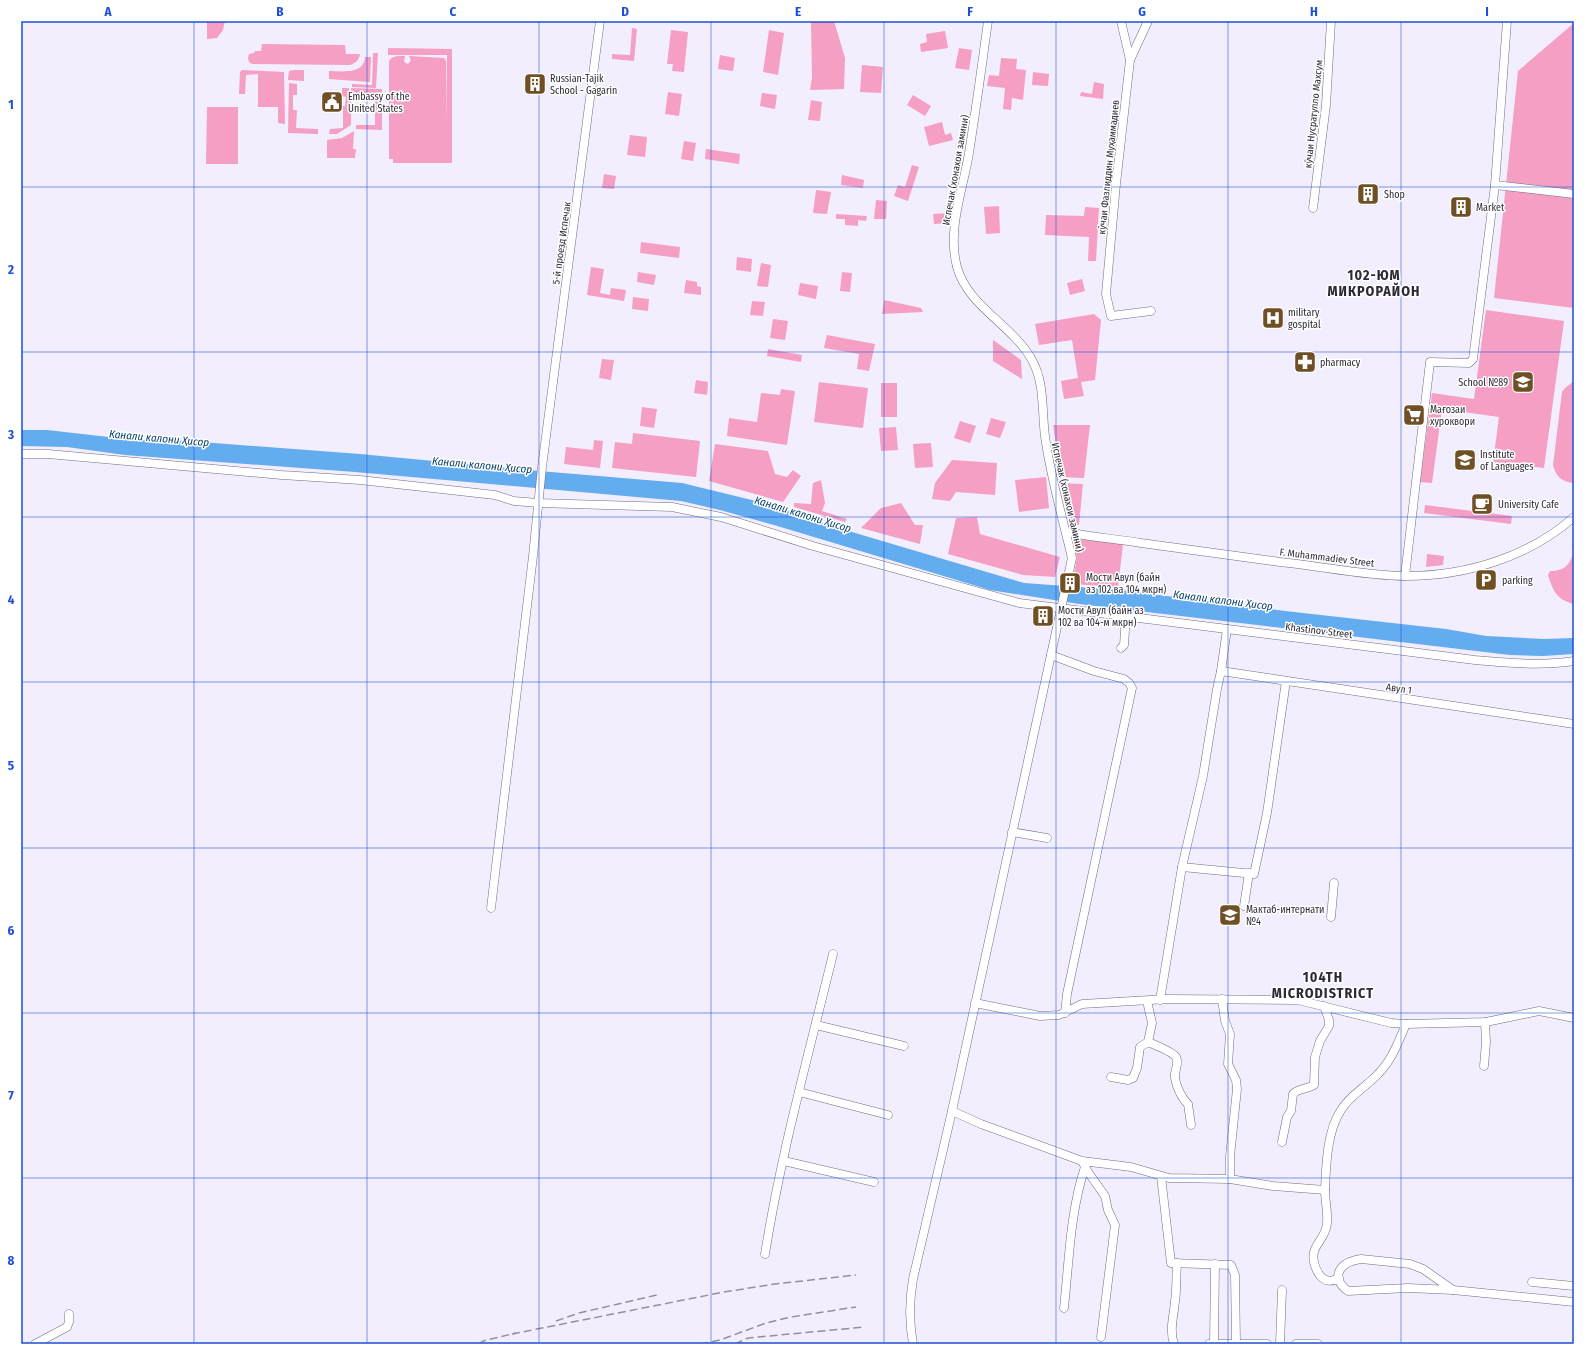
<svg xmlns="http://www.w3.org/2000/svg" width="1595" height="1365" font-family="'Fira Sans Condensed',sans-serif">
<rect width="100%" height="100%" fill="#f3eefe"/>
<g fill="#f49fc3">
<polygon points="207,21 225,21 223,30 217,38 207,39"/>
<polygon points="811,21 834,21 845,58 844,89 810,90 812,78"/>
<polygon points="1574,23 1574,308 1494,298 1518,71"/>
<polygon points="632,28 637,29 634,61 612,59 612,54 630,55"/>
<polygon points="671,30 688,32 684,72 672,71 673,64 667,64"/>
<polygon points="769,30 784,33 778,75 763,72"/>
<polygon points="945,31 948,48 921,52 920,44 927,42 926,34"/>
<path d="M262 44 345 45 346 54H360C359 60 356 63 350 65L252 64 249 62 248 58 249 54 254 53 255 51H261Z"/>
<path d="M388 48 452 49V163H393V159H389V61C393 55 398 56 405 56L404 62 408 64 411 60 409 56 444 58 446 61V124L447 55H388Z"/>
<polygon points="959,48 972,50 969,70 955,68"/>
<polygon points="373,53 378,53 376,88 352,87 352,84 372,85"/>
<polygon points="720,55 735,58 733,71 718,69"/>
<path d="M365 57H371L370 82 329 79V71C342 71 364 75 365 57Z"/>
<polygon points="1001,58 1017,59 1016,69 1026,70 1023,100 1012,98 1011,110 1003,109 1005,88 987,86 989,75 999,76"/>
<polygon points="862,65 883,67 881,93 860,92"/>
<polygon points="242,70 284,72 285,124 278,123 278,107 258,107 258,74 246,75 245,94 239,94 240,72"/>
<polygon points="294,70 304,70 304,81 288,80 289,71"/>
<polygon points="1033,72 1049,74 1048,86 1032,85"/>
<polygon points="1094,82 1104,84 1103,99 1080,96 1081,92 1092,94"/>
<polygon points="289,83 297,84 297,95 293,95 293,110 297,110 296,128 318,129 318,134 288,133"/>
<polygon points="342,88 349,88 349,91 354,97 355,100 351,101 351,125 337,134 329,134 330,129 343,128 343,106 345,106 346,97 342,96"/>
<polygon points="351,88 382,89 382,130 356,129 356,125 375,125 375,101 357,100 351,91"/>
<polygon points="668,92 682,94 679,116 665,114"/>
<polygon points="762,93 777,95 775,109 760,106"/>
<polygon points="913,95 931,106 925,116 907,105"/>
<polygon points="811,100 822,102 820,121 808,120"/>
<polygon points="207,107 238,107 238,164 206,164"/>
<polygon points="942,122 945,135 951,133 953,140 929,146 924,127"/>
<polygon points="354,131 353,149 356,149 355,158 327,158 327,140 342,138"/>
<polygon points="630,135 647,137 645,157 627,155"/>
<polygon points="684,141 696,143 693,161 681,159"/>
<polygon points="706,149 740,154 739,164 705,159"/>
<polygon points="912,165 919,167 908,201 894,196 898,185 905,187"/>
<polygon points="604,174 616,176 614,189 602,188"/>
<polygon points="842,175 864,180 863,188 841,185"/>
<polygon points="816,190 831,192 827,214 813,213"/>
<polygon points="876,200 887,201 886,219 874,219"/>
<polygon points="999,206 1000,233 986,234 984,207"/>
<polygon points="1085,207 1099,208 1096,261 1088,261 1089,237 1045,235 1046,215 1084,216"/>
<polygon points="949,213 950,223 934,224 933,214"/>
<polygon points="836,214 867,216 866,221 858,220 858,226 845,225 845,219 836,219"/>
<polygon points="641,242 680,247 679,258 640,253"/>
<polygon points="737,257 752,259 751,272 736,270"/>
<polygon points="761,263 771,265 768,287 757,286"/>
<polygon points="591,267 604,269 600,293 610,295 611,288 626,290 624,301 587,295"/>
<polygon points="638,272 656,275 654,285 637,282"/>
<polygon points="842,272 852,273 850,292 840,291"/>
<polygon points="1082,279 1085,291 1070,295 1067,283"/>
<polygon points="686,280 697,282 697,286 701,287 701,295 684,293"/>
<polygon points="800,283 818,286 816,299 798,295"/>
<polygon points="633,297 649,299 648,311 632,309"/>
<polygon points="884,300 921,308 923,312 882,314"/>
<polygon points="752,301 765,302 763,316 750,315"/>
<polygon points="1486,310 1564,321 1544,468 1493,462 1499,417 1442,409 1432,483 1420,482 1432,393 1474,399"/>
<polygon points="1094,314 1101,320 1095,380 1081,382 1084,396 1064,399 1061,381 1078,378 1072,340 1039,345 1035,324"/>
<polygon points="773,319 788,321 785,340 770,338"/>
<polygon points="827,335 875,344 869,371 857,369 859,354 824,348"/>
<polygon points="993,340 1021,360 1022,379 993,361"/>
<polygon points="768,349 802,355 801,362 767,356"/>
<polygon points="602,359 614,360 611,380 599,378"/>
<polygon points="696,380 708,382 707,395 694,393"/>
<path d="M1574 381V483C1562 482 1556 477 1553 465L1562 392 1565 388Z"/>
<polygon points="819,382 868,388 863,428 814,422"/>
<rect x="881" y="383" width="16" height="34"/>
<polygon points="781,389 795,391 787,445 727,436 729,418 757,422 761,393 780,395"/>
<polygon points="642,407 657,409 654,428 640,426"/>
<polygon points="991,418 1006,422 1000,438 986,434"/>
<polygon points="960,421 976,426 970,443 954,438"/>
<polygon points="1053,425 1090,425 1084,478 1061,477"/>
<polygon points="896,427 898,450 881,451 879,428"/>
<polygon points="633,433 700,441 696,477 612,468 615,442 632,444"/>
<polygon points="594,440 603,441 600,468 564,464 566,447 593,450"/>
<polygon points="931,443 933,467 915,468 913,444"/>
<polygon points="715,444 768,451 775,474 787,477 793,470 801,476 783,502 709,481"/>
<polygon points="952,460 997,463 995,495 956,492 950,501 932,499 935,483"/>
<polygon points="1046,477 1049,508 1019,512 1015,480"/>
<polygon points="821,480 825,503 822,511 847,519 845,522 794,507 794,503 811,504 813,483"/>
<polygon points="1061,483 1083,484 1079,525 1069,524"/>
<polygon points="901,503 915,525 923,525 920,544 861,528 881,508"/>
<polygon points="1425,505 1512,516 1511,524 1424,513"/>
<polygon points="977,517 980,534 1060,557 1055,577 1023,575 948,554 956,518"/>
<path d="M1574 537V604C1557 600 1553 591 1548 575L1550 571C1565 571 1569 565 1574 552L1572 545Z"/>
<polygon points="1078,539 1123,544 1118,587 1072,584 1077,558 1074,544"/>
<polygon points="1427,554 1444,556 1443,565 1426,567"/>
</g>
<polygon fill="#62acef" points="21,430 47,430 135,440 188,441 360,454 527,470 682,483 764,503 835,527 1024,583 1119,590 1285,611 1446,629 1486,636 1544,639 1574,638 1574,654 1543,656 1510,655 1079,604 990,590 774,525 720,510 681,501 355,472 125,455 67,447 21,446"/>
<g fill="none" stroke-linecap="round" stroke-linejoin="round">
<g stroke="#726b82" stroke-width="9">
<g id="minor">
<polyline points="1121,21 1130,60 1116,184 1106,294 1111,316 1151,311"/>
<polyline points="1130,60 1148,21"/>
<polyline points="1495,185 1574,194"/>
<polyline points="1313,208 1326,105 1331,21"/>
<path d="M21 454H48L282 475 360 480 495 495 514 501 538 503 672 507 721 517 813 546 1019 603 1475 660C1508 663 1541 666 1574 661"/>
<path d="M1066 532C1091 537 1116 539 1141 543 1187 549 1233 556 1280 562 1321 566 1365 576 1406 576 1466 576 1529 557 1574 517"/>
<polyline points="1405,576 1430,362 1469,363 1473,359 1495,185 1507,21"/>
<polyline points="1121,648 1124,645 1126,616"/>
<polyline points="1051,655 1094,671 1124,679 1129,683 1132,688 1067,994 1065,1013"/>
<polyline points="1221,671 1574,724"/>
<polyline points="1012,832 1047,838"/>
<polyline points="1182,867 1254,874 1267,813 1286,681"/>
<polyline points="1244,906 1249,873"/>
<polyline points="491,908 533,556 542,467 600,21"/>
<polyline points="1331,917 1334,883"/>
<polyline points="1222,999 1225,1021 1230,1034 1228,1064 1236,1080 1237,1089 1230,1156 1230,1179"/>
<polyline points="1160,1000 1182,867 1203,776 1217,689 1221,671 1227,629"/>
<polyline points="975,1003 1040,1016 1059,1015 1082,1004 1167,999 1298,1000 1391,1023 1406,1024 1486,1022 1539,1011 1574,1018"/>
<polyline points="816,1025 904,1046"/>
<path d="M1148 1042C1155 1045 1173 1052 1176 1057 1179 1062 1176 1068 1175 1073 1174 1082 1181 1098 1188 1104L1191 1125"/>
<polyline points="1484,1066 1486,1042 1485,1022"/>
<polyline points="1111,1077 1128,1080 1133,1078 1137,1068 1140,1047 1148,1042 1152,1023 1147,1001"/>
<polyline points="799,1092 888,1115"/>
<polyline points="952,1111 981,1124 1082,1161 1131,1167 1169,1178 1230,1179 1273,1186 1325,1190"/>
<path d="M1282 1142 1287 1117 1291 1111 1293 1094C1298 1088 1308 1089 1314 1085L1315 1057 1320 1041 1329 1026V1020L1324 1006"/>
<polyline points="784,1161 874,1182"/>
<polyline points="1082,1161 1088,1172 1105,1196 1108,1210 1115,1225 1101,1337"/>
<polyline points="1161,1176 1171,1263 1231,1265 1235,1275 1236,1343"/>
<path d="M765 1254C781 1153 809 1053 833 954"/>
<path d="M1361 1259 1410 1264 1423 1269 1453 1290 1408 1288 1348 1291C1329 1277 1340 1262 1361 1259Z"/>
<path d="M1339 1278C1325 1286 1317 1275 1314 1262 1310 1245 1326 1240 1327 1223 1328 1212 1325 1201 1325 1190 1326 1165 1327 1131 1341 1110 1350 1095 1366 1087 1378 1074 1392 1060 1398 1043 1406 1024"/>
<polyline points="1532,1282 1574,1286"/>
<polyline points="1453,1290 1574,1302"/>
<path d="M1064 1308C1069 1262 1070 1212 1085 1167"/>
<polyline points="35,1344 67,1327 69,1322 69,1314"/>
<path d="M913 1344C909 1322 909 1302 913 1279L952 1111 1072 558C1063 520 1052 482 1046 443 1041 416 1046 385 1032 360 1013 325 968 307 957 267 947 229 963 190 969 153 976 109 982 65 988 21"/>
<path d="M1174 1344C1169 1330 1174 1315 1175 1301 1177 1288 1176 1275 1177 1263"/>
<polyline points="1209,1344 1267,1344"/>
<polyline points="1214,1344 1215,1264"/>
<polyline points="1280,1344 1282,1290"/>
<polyline points="1296,1344 1318,1344"/>
</g>
</g>
<use href="#minor" stroke="#fff" stroke-width="8"/>
<g stroke="#938f9c" stroke-width="1.5" stroke-dasharray="8 4" stroke-linecap="butt">
<polyline points="556,1321 579,1313 657,1295"/>
<polyline points="512,1334 724,1292 775,1284 856,1275"/>
<polyline points="479,1344 483,1341 516,1333"/>
<polyline points="700,1344 720,1340 766,1323 791,1317 856,1307"/>
<polyline points="735,1344 748,1338 865,1327"/>
</g>
</g>
<path fill="none" stroke="#1d4ed8" stroke-width="1" stroke-opacity="0.55" d="M194 21V1344M367 21V1344M539 21V1344M711 21V1344M884 21V1344M1056 21V1344M1228 21V1344M1401 21V1344M21 187H1574M21 352H1574M21 517H1574M21 682H1574M21 848H1574M21 1013H1574M21 1178H1574"/>
<defs>
<g id="building-square" transform="scale(1.15)"><rect x="-9" y="-9" width="18" height="18" rx="4" fill="#6f5025" stroke="#fff"/><path d="M-4-6H4V6H1V3H-1V6H-4ZM-2.5-4.3h1.7v1.8h-1.7ZM.8-4.3h1.7v1.8H.8ZM-2.5-1h1.7V.8h-1.7ZM.8-1h1.7V.8H.8Z" fill="#fff"/></g>
<g id="civic-square" transform="scale(1.15)"><rect x="-9" y="-9" width="18" height="18" rx="4" fill="#6f5025" stroke="#fff"/><path d="M-.6-6.5H3V-4.5H.6V-3L4-1V1h2V6H-6V1h2V-1L-.6-3ZM-1.2 2.5V6h2.4V2.5Z" fill="#fff"/></g>
<g id="hospital-square" transform="scale(1.15)"><rect x="-9" y="-9" width="18" height="18" rx="4" fill="#6f5025" stroke="#fff"/><path d="M-5-5h3v3.5h4V-5h3V5h-3V1.5h-4V5h-3Z" fill="#fff"/></g>
<g id="pharmacy-square" transform="scale(1.15)"><rect x="-9" y="-9" width="18" height="18" rx="4" fill="#6f5025" stroke="#fff"/><path d="M-2-6h4v4h4v4h-4v4h-4v-4h-4v-4h4Z" fill="#fff"/></g>
<g id="school-square" transform="scale(1.15)"><rect x="-9" y="-9" width="18" height="18" rx="4" fill="#6f5025" stroke="#fff"/><path d="M0-5L7-2L0 1L-7-2ZM-4 1L0 2.5L4 1V4Q0 6-4 4Z" fill="#fff"/></g>
<g id="supermarket-square" transform="scale(1.15)"><rect x="-9" y="-9" width="18" height="18" rx="4" fill="#6f5025" stroke="#fff"/><path d="M-6-5.5h2.5l.6 2H6L4.5 2H-2.5L-4.4-4H-6ZM-1.5 3.2a1.3 1.3 0 1 0 .1 0ZM3 3.2a1.3 1.3 0 1 0 .1 0Z" fill="#fff"/></g>
<g id="university-square" transform="scale(1.15)"><rect x="-9" y="-9" width="18" height="18" rx="4" fill="#6f5025" stroke="#fff"/><path d="M0-5L7-2L0 1L-7-2ZM-4 1L0 2.5L4 1V4Q0 6-4 4Z" fill="#fff"/></g>
<g id="cafe-square" transform="scale(1.15)"><rect x="-9" y="-9" width="18" height="18" rx="4" fill="#6f5025" stroke="#fff"/><path d="M-5.5-4.5H6V0H3Q3 3.5 0 3.5H-2.5Q-5.5 3.5-5.5 0ZM3-3.2v2h1.7v-2ZM-6 4.5H4V6H-6Z" fill="#fff"/></g>
<g id="parking-square" transform="scale(1.15)"><rect x="-9" y="-9" width="18" height="18" rx="4" fill="#6f5025" stroke="#fff"/><path d="M-3.5-5.5H1a3.5 3.5 0 0 1 0 7H-1V5.5H-3.5ZM-1-3.4V-.6H.8a1.4 1.4 0 0 0 0-2.8Z" fill="#fff"/></g>
</defs>
<g fill-rule="evenodd">
<use href="#building-square" x="535" y="84"/>
<use href="#civic-square" x="332" y="102"/>
<use href="#building-square" x="1368" y="194"/>
<use href="#building-square" x="1461" y="207"/>
<use href="#hospital-square" x="1273" y="318"/>
<use href="#pharmacy-square" x="1305" y="362"/>
<use href="#school-square" x="1523" y="382"/>
<use href="#supermarket-square" x="1414" y="415"/>
<use href="#university-square" x="1465" y="460"/>
<use href="#cafe-square" x="1482" y="504"/>
<use href="#parking-square" x="1486" y="580"/>
<use href="#building-square" x="1070" y="583"/>
<use href="#building-square" x="1043" y="616"/>
<use href="#school-square" x="1230" y="915"/>
</g>
<g text-anchor="middle" stroke-width="3" stroke-linejoin="round" paint-order="stroke">
<g font-size="10" fill="#2d2a34" stroke="#fff" text-anchor="start">
<text x="550" y="82">Russian-Tajik<tspan x="550" dy="12">School - Gagarin</tspan></text>
<text x="348" y="100">Embassy of the<tspan x="348" dy="12">United States</tspan></text>
<text x="1384" y="198">Shop</text>
<text x="1476" y="211">Market</text>
<text x="1288" y="316">military<tspan x="1288" dy="12">gospital</tspan></text>
<text x="1320" y="366">pharmacy</text>
<text x="1508" y="386" text-anchor="end">School №89</text>
<text x="1430" y="413">Мағозаи<tspan x="1430" dy="12">хуроквори</tspan></text>
<text x="1480" y="458">Institute<tspan x="1480" dy="12">of Languages</tspan></text>
<text x="1498" y="508">University Cafe</text>
<text x="1086" y="581">Мости Авул (байн<tspan x="1086" dy="12">аз 102 ва 104 мкрн)</tspan></text>
<text x="1502" y="584">parking</text>
<text x="1058" y="614">Мости Авул (байн аз<tspan x="1058" dy="12">102 ва 104-м мкрн)</tspan></text>
<text x="1246" y="913">Мактаб-интернати<tspan x="1246" dy="12">№4</tspan></text>
</g>
<g font-size="10" fill="#2d2a34" stroke="#fff">
<text transform="translate(1313 114) rotate(-84)" y="4">кӯчаи Нусратулло Махсум</text>
<text transform="translate(1108 167) rotate(-84)" y="4">кӯчаи Фазлиддин Муҳаммадиев</text>
<text transform="translate(955 170) rotate(-80)" y="4">Испечак (хонахои замини)</text>
<text transform="translate(561 243) rotate(-82)" y="4">5-й проезд Испечак</text>
<text transform="translate(1068 497) rotate(77)" y="4">Испечак (хонахои замини)</text>
<text transform="translate(1327 557) rotate(7)" y="4">F. Muhammadiev Street</text>
<text transform="translate(1319 630) rotate(7)" y="4">Khastinov Street</text>
<text transform="translate(1399 688) rotate(9)" y="4">Авул 1</text>
</g>
<g font-size="11" font-style="italic" fill="#07416b" stroke="#fff">
<text transform="translate(159 438) rotate(5)" y="4">Канали калони Ҳисор</text>
<text transform="translate(482 465) rotate(5)" y="4">Канали калони Ҳисор</text>
<text transform="translate(803 514) rotate(17)" y="4">Канали калони Ҳисор</text>
<text transform="translate(1223 600) rotate(7)" y="4">Канали калони Ҳисор</text>
</g>
<g font-size="14" font-weight="bold" letter-spacing="1" fill="#2d2a34" stroke="#fff">
<text x="1374" y="280">102-ЮМ<tspan x="1374" dy="16">МИКРОРАЙОН</tspan></text>
<text x="1323" y="982">104TH<tspan x="1323" dy="16">MICRODISTRICT</tspan></text>
</g>
</g>
<rect width="1595" height="1365" fill="none" stroke="#ffffff" stroke-width="44"/>
<rect x="22" y="22" width="1551" height="1321" fill="none" stroke="#1d4ed8" stroke-width="1.5"/>
<g font-size="13" text-anchor="middle" font-weight="bold" fill="#1d4ed8">
<text x="108" y="16">A</text>
<text x="280" y="16">B</text>
<text x="453" y="16">C</text>
<text x="625" y="16">D</text>
<text x="798" y="16">E</text>
<text x="970" y="16">F</text>
<text x="1142" y="16">G</text>
<text x="1314" y="16">H</text>
<text x="1487" y="16">I</text>
<text x="11" y="109">1</text>
<text x="11" y="274">2</text>
<text x="11" y="439">3</text>
<text x="11" y="604">4</text>
<text x="11" y="770">5</text>
<text x="11" y="935">6</text>
<text x="11" y="1100">7</text>
<text x="11" y="1265">8</text>
</g>
</svg>
